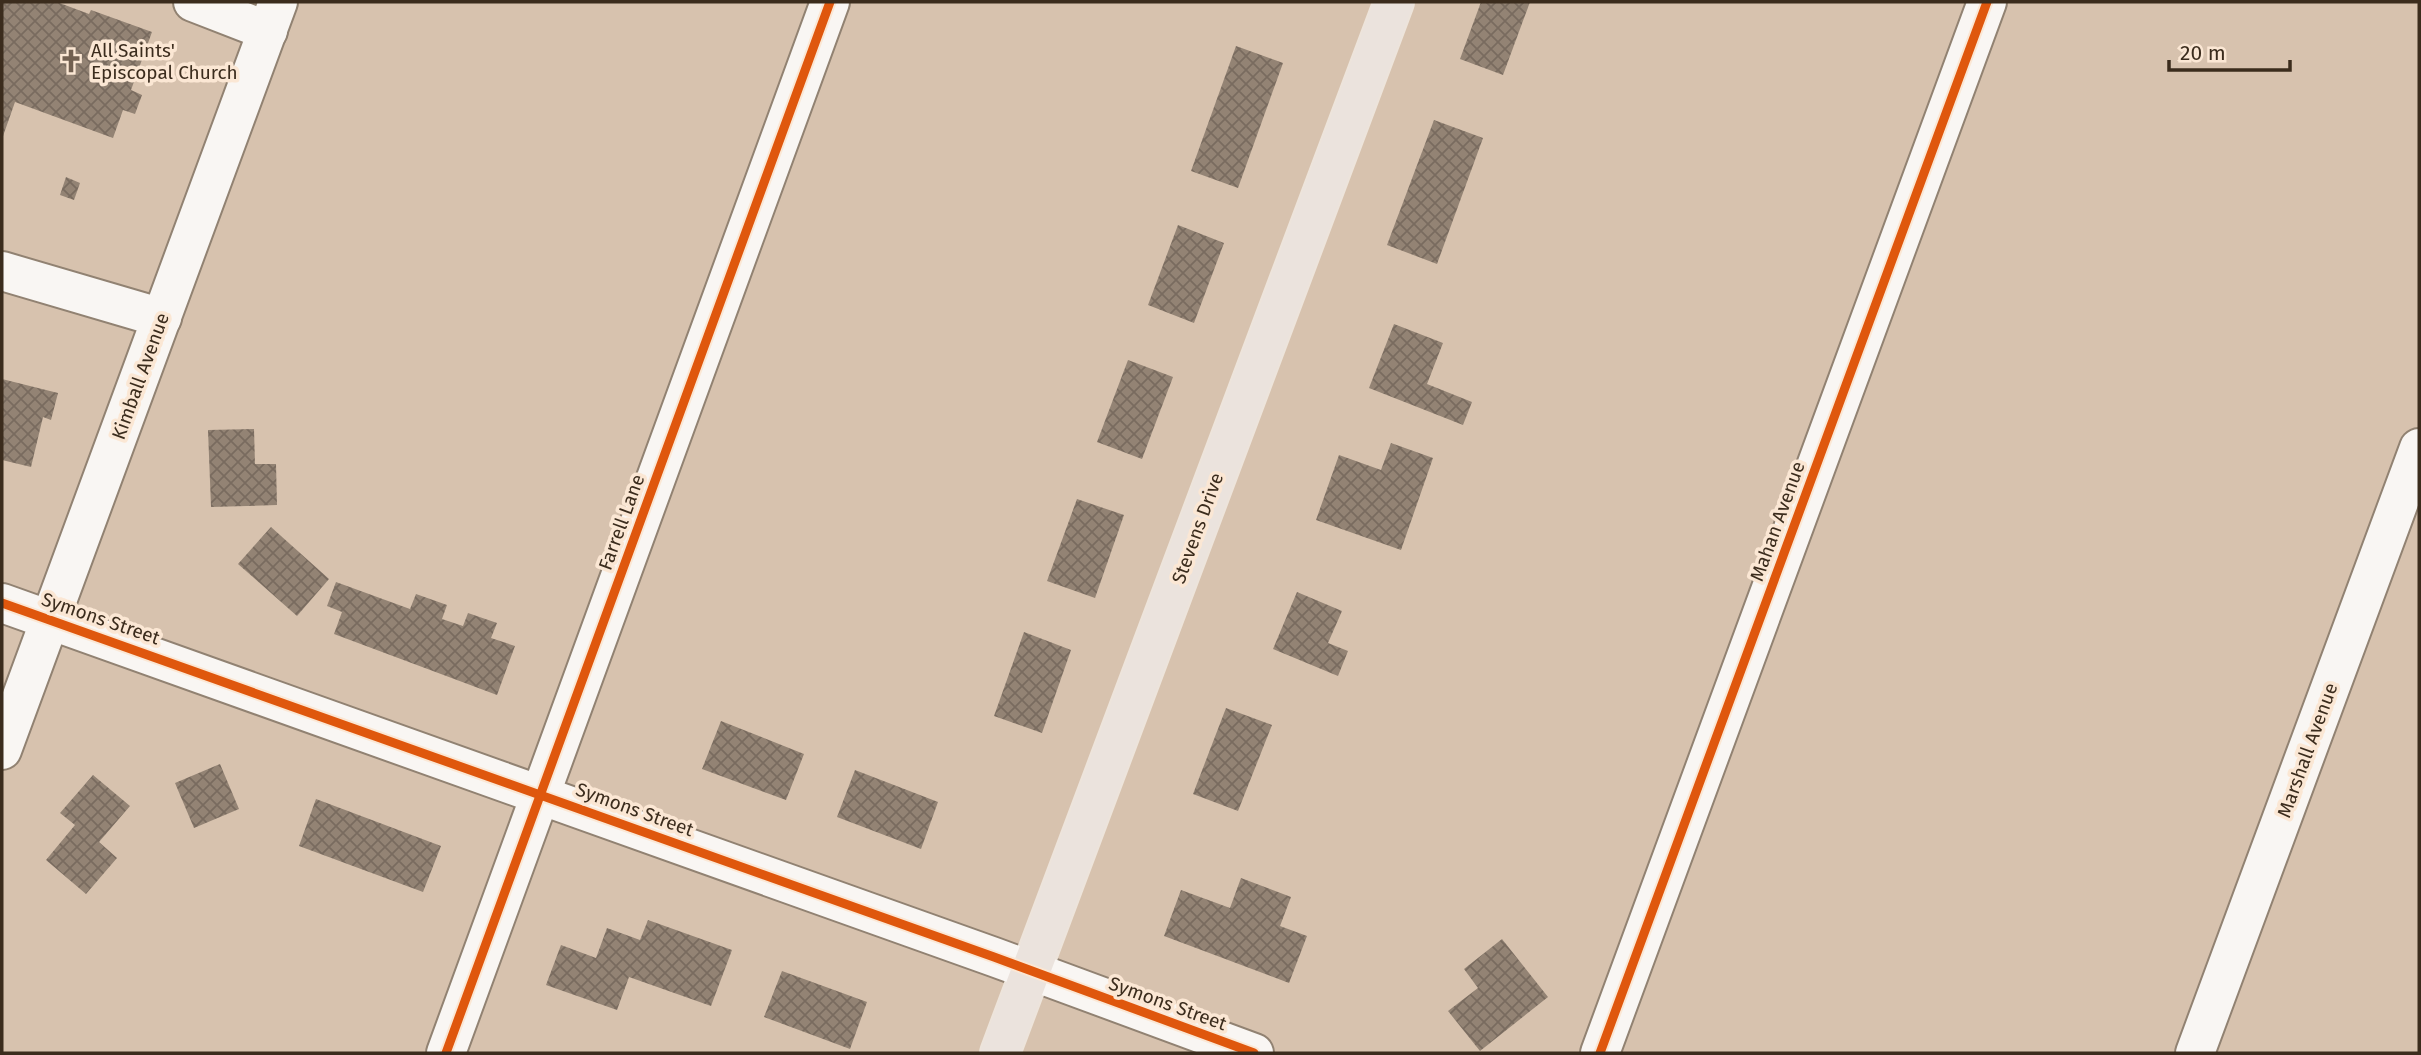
<svg xmlns="http://www.w3.org/2000/svg" width="2421" height="1055" font-family="'Fira Sans',sans-serif">
<defs>
<pattern id="building-cross-hatch" width="8" height="8" patternUnits="userSpaceOnUse" patternTransform="scale(1.75)"><rect width="8" height="8" fill="#938374"/><path d="M0 0l8 8M0 8l8-8" fill="none" stroke="#796b5f"/></pattern>
</defs>
<rect width="100%" height="100%" fill="#d7c2ae"/>
<g fill="url(#building-cross-hatch)">
<polygon points="2,2 57,2 89,14 91,10 152,32 131,90 142,95 135,114 123,110 113,138 15,102 2,139"/>
<polygon points="1481,2 1530,2 1503,75 1460,59"/>
<polygon points="1236,46 1283,63 1238,188 1191,171"/>
<polygon points="1434,120 1483,138 1437,264 1387,245"/>
<polygon points="66,177 80,183 74,200 60,195"/>
<polygon points="1178,225 1224,243 1194,323 1148,305"/>
<polygon points="1394,324 1443,343 1427,384 1472,402 1463,425 1369,388"/>
<polygon points="1128,360 1173,377 1142,459 1097,442"/>
<polygon points="2,379 58,393 51,420 43,417 31,467 2,460"/>
<polygon points="254,429 255,464 276,464 277,505 211,507 208,430"/>
<polygon points="1391,443 1433,458 1401,550 1316,520 1339,455 1381,470"/>
<polygon points="1077,499 1124,515 1095,598 1047,581"/>
<polygon points="271,527 329,579 297,616 238,564"/>
<polygon points="336,582 410,609 416,594 447,605 442,619 463,626 468,613 497,623 491,638 515,646 497,695 334,634 342,612 327,606"/>
<polygon points="1297,592 1342,611 1328,643 1348,651 1338,676 1273,649"/>
<polygon points="1024,632 1071,650 1042,733 994,716"/>
<polygon points="1226,708 1272,725 1238,811 1193,794"/>
<polygon points="721,721 804,754 786,800 702,769"/>
<polygon points="220,764 239,809 194,828 175,783"/>
<polygon points="855,770 938,802 921,849 837,817"/>
<polygon points="93,775 130,806 99,842 117,858 86,894 46,860 75,825 60,813"/>
<polygon points="316,799 441,846 423,892 299,846"/>
<polygon points="1241,878 1291,897 1280,926 1307,936 1289,983 1164,936 1181,890 1230,908"/>
<polygon points="648,920 732,950 711,1006 629,977 617,1010 546,985 561,945 596,958 607,928 640,940"/>
<polygon points="1502,939 1548,997 1480,1051 1448,1011 1478,988 1464,969"/>
<polygon points="782,971 867,1002 850,1049 764,1017"/>
</g>
<g fill="none" stroke-linecap="round" stroke-linejoin="round">
<g stroke="#918272" stroke-width="42">
<g id="minor">
<polyline points="193,2 268,31"/>
<polyline points="2,271 162,318"/>
<polyline points="2,603 994,957 1254,1053"/>
<polyline points="2,750 278,2"/>
<polyline points="446,1053 830,2"/>
<polyline points="1600,1053 1987,2"/>
<polyline points="2195,1053 2419,448"/>
</g>
</g>
<g stroke="#ede4db" stroke-width="42">
<polyline id="major" points="1000,1053 1394,2"/>
</g>
<use href="#minor" stroke="#f9f6f3" stroke-width="38"/>
<use href="#major" stroke="#ebe3dd" stroke-width="38"/>
<g stroke="#fbe7d4" stroke-width="13">
<g id="cycleway">
<polyline points="2,603 994,957 1254,1053"/>
<polyline points="446,1053 830,2"/>
<polyline points="1600,1053 1987,2"/>
</g>
</g>
<use href="#cycleway" stroke="#df570d" stroke-width="9"/>
</g>
<defs>
<g id="church-bare" transform="scale(1.89)"><path d="M-1.2-6h2.4v3.5h3.3v2.4h-3.3V6h-2.4V-.1h-3.3v-2.4h3.3Z" fill="#726050" stroke="#fbe7d4" stroke-width="2.5" paint-order="stroke"/></g>
</defs>
<g fill-rule="evenodd">
<use href="#church-bare" x="71" y="61"/>
</g>
<g text-anchor="middle" stroke-width="7" stroke-linejoin="round" paint-order="stroke">
<g font-size="19" fill="#3b2c1d" stroke="#fbe7d4" text-anchor="start">
<text x="91" y="57">All Saints'<tspan x="91" dy="22">Episcopal Church</tspan></text>
</g>
<g font-size="19" fill="#3b2c1d" stroke="#fbe7d4">
<text transform="translate(140 376) rotate(-70)" y="7">Kimball Avenue</text>
<text transform="translate(1777 521) rotate(-70)" y="7">Mahan Avenue</text>
<text transform="translate(621 522) rotate(-70)" y="7">Farrell Lane</text>
<text transform="translate(1197 528) rotate(-70)" y="7">Stevens Drive</text>
<text transform="translate(101 618) rotate(19)" y="7">Symons Street</text>
<text transform="translate(2307 750) rotate(-70)" y="7">Marshall Avenue</text>
<text transform="translate(635 809) rotate(20)" y="7">Symons Street</text>
<text transform="translate(1168 1003) rotate(20)" y="7">Symons Street</text>
</g>
</g>
<rect width="2421" height="1055" fill="none" stroke="#3b2c1d" stroke-width="7"/>
<path d="M2169 60v10h121v-10" fill="none" stroke="#3b2c1d" stroke-width="3.5"/>
<text x="2180" y="60" font-size="21" fill="#3b2c1d" stroke="#fbe7d4" stroke-width="5" paint-order="stroke">20 m</text>
</svg>
